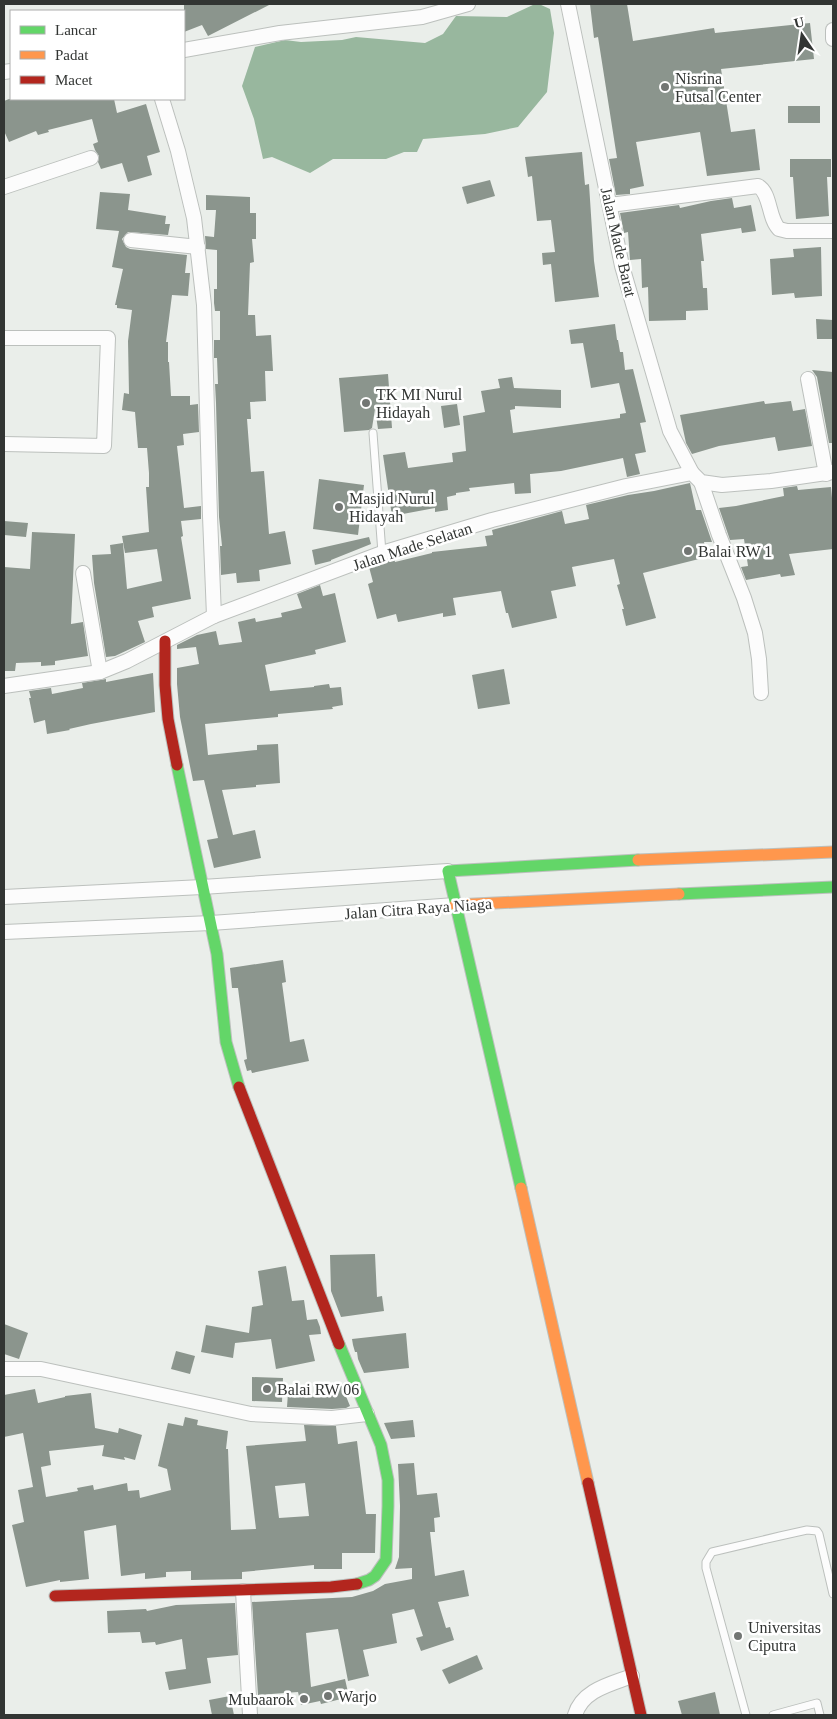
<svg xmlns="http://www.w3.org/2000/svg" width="837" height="1719" font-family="Georgia,serif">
<rect width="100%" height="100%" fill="#eaeeea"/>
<polygon fill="#98b79e" points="535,4 539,4 550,9 554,33 547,92 518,127 485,134 423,139 417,152 404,152 386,159 333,159 310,173 272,157 263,159 254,119 242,86 255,47 285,40 301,42 342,40 356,37 425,43 443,34 456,16 507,17"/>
<g fill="#8b958d" fill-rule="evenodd">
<polygon points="184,4 271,4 208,36 202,25 184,32"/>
<polygon points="590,4 627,4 633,41 714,28 715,33 810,23 814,59 721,69 731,132 755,129 760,170 707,176 700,132 636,142 644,186 630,189 630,194 616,195 609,159 617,158 598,37 594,38"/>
<polygon points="9,99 114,99 117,113 146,104 160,152 147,156 152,175 128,182 122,163 101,169 98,162 99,156 95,150 93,144 98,142 92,119 48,130 49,132 38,135 36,131 9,142 4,131 4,101"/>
<rect x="788" y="106" width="32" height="17"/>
<polygon points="582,152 585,185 589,184 594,261 599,297 555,302 551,264 543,265 542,253 555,252 551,220 537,221 532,176 528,177 525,157"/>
<polygon points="790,159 831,159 831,177 827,177 829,216 796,219 793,177 790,177"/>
<polygon points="490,180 495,196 467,204 462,187"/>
<polygon points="100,192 130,194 128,210 166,216 165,224 170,224 168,235 128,232 122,239 126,247 130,249 187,255 185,273 190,273 188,296 172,295 166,342 168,342 168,362 169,362 171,396 190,396 190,405 198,404 199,432 183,434 184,445 177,446 184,508 201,506 201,519 181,521 183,536 181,537 191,599 152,607 154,617 138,621 145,642 115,656 106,657 94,583 92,555 111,554 110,545 123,543 127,589 162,581 157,549 125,553 122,536 149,532 146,487 149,487 149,473 147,448 138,448 135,412 122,410 124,393 129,394 128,341 132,310 117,308 117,305 115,305 123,269 112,267 119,231 96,229"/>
<polygon points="206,195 250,197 250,213 256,213 256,239 252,239 254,262 250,263 248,315 255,315 256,336 271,335 273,371 265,371 266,401 250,402 251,419 247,419 251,472 264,471 269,534 285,531 291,564 259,570 260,581 237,583 236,573 221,575 220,546 222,546 219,517 216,403 215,384 218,384 217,358 214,358 214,340 220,340 220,311 215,311 214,303 214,289 217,289 217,250 206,249 205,236 214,237 216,210 206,210"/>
<polygon points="732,198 734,208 751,205 756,231 742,233 741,228 701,234 704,261 701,261 703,288 707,288 708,310 686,311 686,320 649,321 648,287 642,288 641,259 630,260 628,232 624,233 620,213 679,205 680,208 711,201"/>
<polygon points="821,247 822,296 795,298 794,293 772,295 770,259 794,257 793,249"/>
<polygon points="816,319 833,320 833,339 817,339"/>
<polygon points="615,324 617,340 618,340 620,352 623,352 625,370 633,369 646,422 640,423 646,452 635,454 640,474 627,477 623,458 561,471 530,474 531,493 515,494 514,483 469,488 470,491 456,493 456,495 447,497 448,510 435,512 435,508 392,516 383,455 405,452 408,468 453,462 452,453 466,451 463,416 485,412 481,391 500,388 498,379 512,377 514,388 561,390 561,408 515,406 515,409 510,410 513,433 620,418 620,414 626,413 619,383 591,388 583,343 571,344 569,330"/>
<polygon points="812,370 833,372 833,443 829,443 817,377"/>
<polygon points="388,374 392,428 378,429 375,409 372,428 369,430 344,432 339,378"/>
<polygon points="764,401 765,404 791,401 793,411 805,409 812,446 778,451 775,437 719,446 692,454 686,443 680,415"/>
<polygon points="457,404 460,425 444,428 441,406"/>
<polygon points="319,479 364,485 358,535 313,529"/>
<polygon points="690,483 696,510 701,510 712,542 704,542 707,557 643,573 656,618 626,626 622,609 624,609 617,585 620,584 614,559 572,567 576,586 551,591 557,618 512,628 508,613 506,613 501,591 453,598 456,615 443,617 443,613 398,622 396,614 377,619 368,584 373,582 369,567 394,558 395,562 432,553 432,552 487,546 485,536 493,535 492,530 562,511 565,524 589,519 586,505 628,495 654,491"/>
<polygon points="797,486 798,490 831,487 833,509 833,549 789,554 795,575 781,577 780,574 746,580 741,567 748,566 744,539 730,540 719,508 736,506 784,496 783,488"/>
<polygon points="4,521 28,523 26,537 4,535"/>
<polygon points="32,532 75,534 71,624 83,622 88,656 55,661 55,665 41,666 41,662 16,663 15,671 4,671 4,567 30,569"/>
<polygon points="369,537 371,544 331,560 331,561 315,565 312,550"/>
<polygon points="320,585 323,596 335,593 346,642 315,650 316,654 265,665 270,691 314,687 314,686 329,684 330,688 341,687 343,705 332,707 333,709 278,714 278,717 205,724 208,755 257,750 257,745 278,744 280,783 256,785 256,787 222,790 233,835 255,830 261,858 214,868 207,840 218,838 204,780 193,781 180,717 177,684 177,668 199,664 196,647 177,649 177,645 197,635 216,631 219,645 242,642 238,622 255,618 256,622 282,617 281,613 302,608 297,594"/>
<polygon points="504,669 510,704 478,709 472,675"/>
<polygon points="153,673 155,712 91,724 69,729 70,730 47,734 45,720 34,723 29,698 31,698 29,691 51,688 52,694 83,688 82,683 106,679 106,682"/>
<polygon points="283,960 286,982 282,983 290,1042 304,1039 309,1061 252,1073 251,1070 247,1071 244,1060 247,1059 238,988 232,988 230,968"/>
<polygon points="375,1254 377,1297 382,1296 384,1311 341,1317 331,1291 330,1255"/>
<polygon points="286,1266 292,1301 304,1300 307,1320 317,1319 320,1327 321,1334 309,1335 315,1361 276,1369 271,1339 235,1343 233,1358 201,1352 206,1325 249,1333 252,1307 263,1305 258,1271"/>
<polygon points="4,1324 28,1333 19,1359 4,1354"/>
<polygon points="406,1333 409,1368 364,1373 358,1359 357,1352 355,1352 353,1345 352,1339"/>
<polygon points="176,1351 195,1356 190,1374 171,1369"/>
<polygon points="252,1377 283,1378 282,1402 252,1401"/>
<polygon points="341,1384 350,1406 346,1408 332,1409 287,1407 288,1393 321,1394"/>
<path d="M35 1389 38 1403 65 1397V1396L91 1393 95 1428 118 1433 119 1428 142 1435 135 1460 124 1457 125 1460 102 1456 104 1445 49 1451 51 1465 41 1467 46 1497 78 1491 77 1488 93 1485 94 1490 127 1483 128 1491 139 1490 140 1498 171 1490 167 1469 158 1466 168 1423 183 1426 185 1417 198 1420 197 1425 228 1431 226 1449H228L231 1530 256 1529 246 1446 306 1441 304 1425 336 1426 338 1444 357 1441 366 1514H376L375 1553H342V1569H314V1565L242 1572V1579L191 1580V1571L166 1572V1577L145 1579V1573L121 1576 116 1525 84 1531 89 1579 60 1582V1580L26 1587 12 1525 24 1522 18 1490 33 1487 23 1433 4 1437V1395ZM305 1483 309 1516 279 1518 275 1486Z"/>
<polygon points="413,1420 415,1437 391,1439 384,1423"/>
<polygon points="414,1463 417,1495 437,1493 440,1517 434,1518 435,1532 430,1532 435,1576 464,1570 469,1596 438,1602 446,1628 450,1627 454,1640 421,1651 416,1638 423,1636 414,1609 392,1614 397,1643 363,1650 369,1676 348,1681 338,1629 306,1633 311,1687 345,1679 349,1697 321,1704 320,1701 301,1705 298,1692 258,1695 252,1602 352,1597 373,1591 385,1584 412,1579 412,1568 395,1569 399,1557 400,1506 398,1464"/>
<polygon points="235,1603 238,1655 207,1658 211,1683 169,1690 165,1672 186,1669 182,1639 156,1645 155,1642 142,1643 140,1632 108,1633 107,1611 146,1609 147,1611 176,1605"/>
<polygon points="477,1655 483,1669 449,1684 442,1670"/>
<polygon points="715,1692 720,1715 682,1715 678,1701"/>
<polygon points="230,1696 234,1715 212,1715 209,1700"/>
</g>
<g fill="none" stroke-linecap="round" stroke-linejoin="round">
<g stroke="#bcc0bd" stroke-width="9">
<g id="lane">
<polyline points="373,433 382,553"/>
<polyline points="746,1715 706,1568 706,1562 712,1552 780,1536 807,1530 817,1531 819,1534 833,1594"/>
<polyline points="773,1715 817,1703 820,1715"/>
</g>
</g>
<g stroke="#bcc0bd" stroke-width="16">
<g id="street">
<polyline points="568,4 622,266 670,431 692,473"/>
<polyline points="833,30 833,39"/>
<polyline points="184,50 280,33 422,17 468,4"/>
<polyline points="4,72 11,71"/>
<polyline points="162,99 178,151 194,218 204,305 210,516 214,616"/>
<polyline points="4,187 91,158"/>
<path d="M610 205 758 186C771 193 768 218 779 229L787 231H833"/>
<polyline points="131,240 198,247"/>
<polyline points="4,338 108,338 104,446 4,444"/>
<polyline points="808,379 826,474"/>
<polyline points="701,482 719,535 744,598 755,633 759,659 761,693"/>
<polyline points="83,573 100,672"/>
<polyline points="4,686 100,672 127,661 214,616 382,553 492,520 626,486 692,473 701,482 722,485 771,481 833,472"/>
<polyline points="4,897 202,887 448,871"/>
<polyline points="4,932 211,923 455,905"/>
<polyline points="4,1369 41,1369 251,1414 332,1418 367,1414"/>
<polyline points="243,1591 250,1715"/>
<path d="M575 1715C582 1690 611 1684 632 1676"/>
</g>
</g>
<g stroke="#bcc0bd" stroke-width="13">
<g id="fast">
<polyline points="177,765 217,954 226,1042 239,1087"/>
<polyline points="679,894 833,887"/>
<polyline points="521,1188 448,871 638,860"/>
<polyline points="339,1344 381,1445 388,1480 388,1506 386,1560 375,1576 369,1580 357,1584"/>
</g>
</g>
<g stroke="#bcc0bd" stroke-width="13">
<g id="slow">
<polyline points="638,860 833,852"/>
<polyline points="455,905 679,894"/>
<polyline points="521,1188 588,1483"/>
</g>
</g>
<g stroke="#bcc0bd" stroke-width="13">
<g id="jam">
<polyline points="165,641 165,685 168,719 177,765"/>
<polyline points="239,1087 339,1344"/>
<polyline points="588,1483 641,1715"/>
<polyline points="55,1596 331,1587 357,1584"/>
</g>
</g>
<use href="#lane" stroke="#fcfcfc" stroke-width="7"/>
<use href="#street" stroke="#fcfcfc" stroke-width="14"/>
<use href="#fast" stroke="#63d668" stroke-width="11"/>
<use href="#slow" stroke="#ff974d" stroke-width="11"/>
<use href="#jam" stroke="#b3261e" stroke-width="11"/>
</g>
<g fill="#727673" stroke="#fff" stroke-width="2">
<circle cx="665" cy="87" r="5"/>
<circle cx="366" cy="403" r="5"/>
<circle cx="339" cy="507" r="5"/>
<circle cx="688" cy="551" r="5"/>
<circle cx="267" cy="1389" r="5"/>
<circle cx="738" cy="1636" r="5"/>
<circle cx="328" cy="1696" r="5"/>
<circle cx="304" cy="1699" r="5"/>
</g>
<g text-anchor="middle" stroke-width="5" stroke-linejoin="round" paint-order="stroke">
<g font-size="16" fill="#323533" stroke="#fff" text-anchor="start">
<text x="675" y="84">Nisrina<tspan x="675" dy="18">Futsal Center</tspan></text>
<text x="376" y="400">TK MI Nurul<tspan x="376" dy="18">Hidayah</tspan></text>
<text x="349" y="504">Masjid Nurul<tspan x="349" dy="18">Hidayah</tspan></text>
<text x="698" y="557">Balai RW 1</text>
<text x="277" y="1395">Balai RW 06</text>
<text x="748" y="1633">Universitas<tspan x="748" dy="18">Ciputra</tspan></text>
<text x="338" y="1702">Warjo</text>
<text x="294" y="1705" text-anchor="end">Mubaarok</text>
</g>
<g font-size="16" fill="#323533" stroke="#fff">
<text transform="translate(619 242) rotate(77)" y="6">Jalan Made Barat</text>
<text transform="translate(412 546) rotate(-18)" y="6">Jalan Made Selatan</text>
<text transform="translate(418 908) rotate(-4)" y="6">Jalan Citra Raya Niaga</text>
</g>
</g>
<rect width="837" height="1719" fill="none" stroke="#323533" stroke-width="10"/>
<rect x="10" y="10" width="175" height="90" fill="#ffffff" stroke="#adaead"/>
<rect x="20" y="26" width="25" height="8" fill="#63d668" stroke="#adaead"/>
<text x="55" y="35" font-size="15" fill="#323533">Lancar</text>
<rect x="20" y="51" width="25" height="8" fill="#ff974d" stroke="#adaead"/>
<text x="55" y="60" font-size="15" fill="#323533">Padat</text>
<rect x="20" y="76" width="25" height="8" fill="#b3261e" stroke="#adaead"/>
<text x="55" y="85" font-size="15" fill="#323533">Macet</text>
<g transform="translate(802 35) rotate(347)" stroke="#ffffff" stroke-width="4" paint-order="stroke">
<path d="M0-4L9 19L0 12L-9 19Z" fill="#323533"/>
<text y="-8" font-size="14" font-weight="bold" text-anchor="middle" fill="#323533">U</text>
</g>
</svg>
